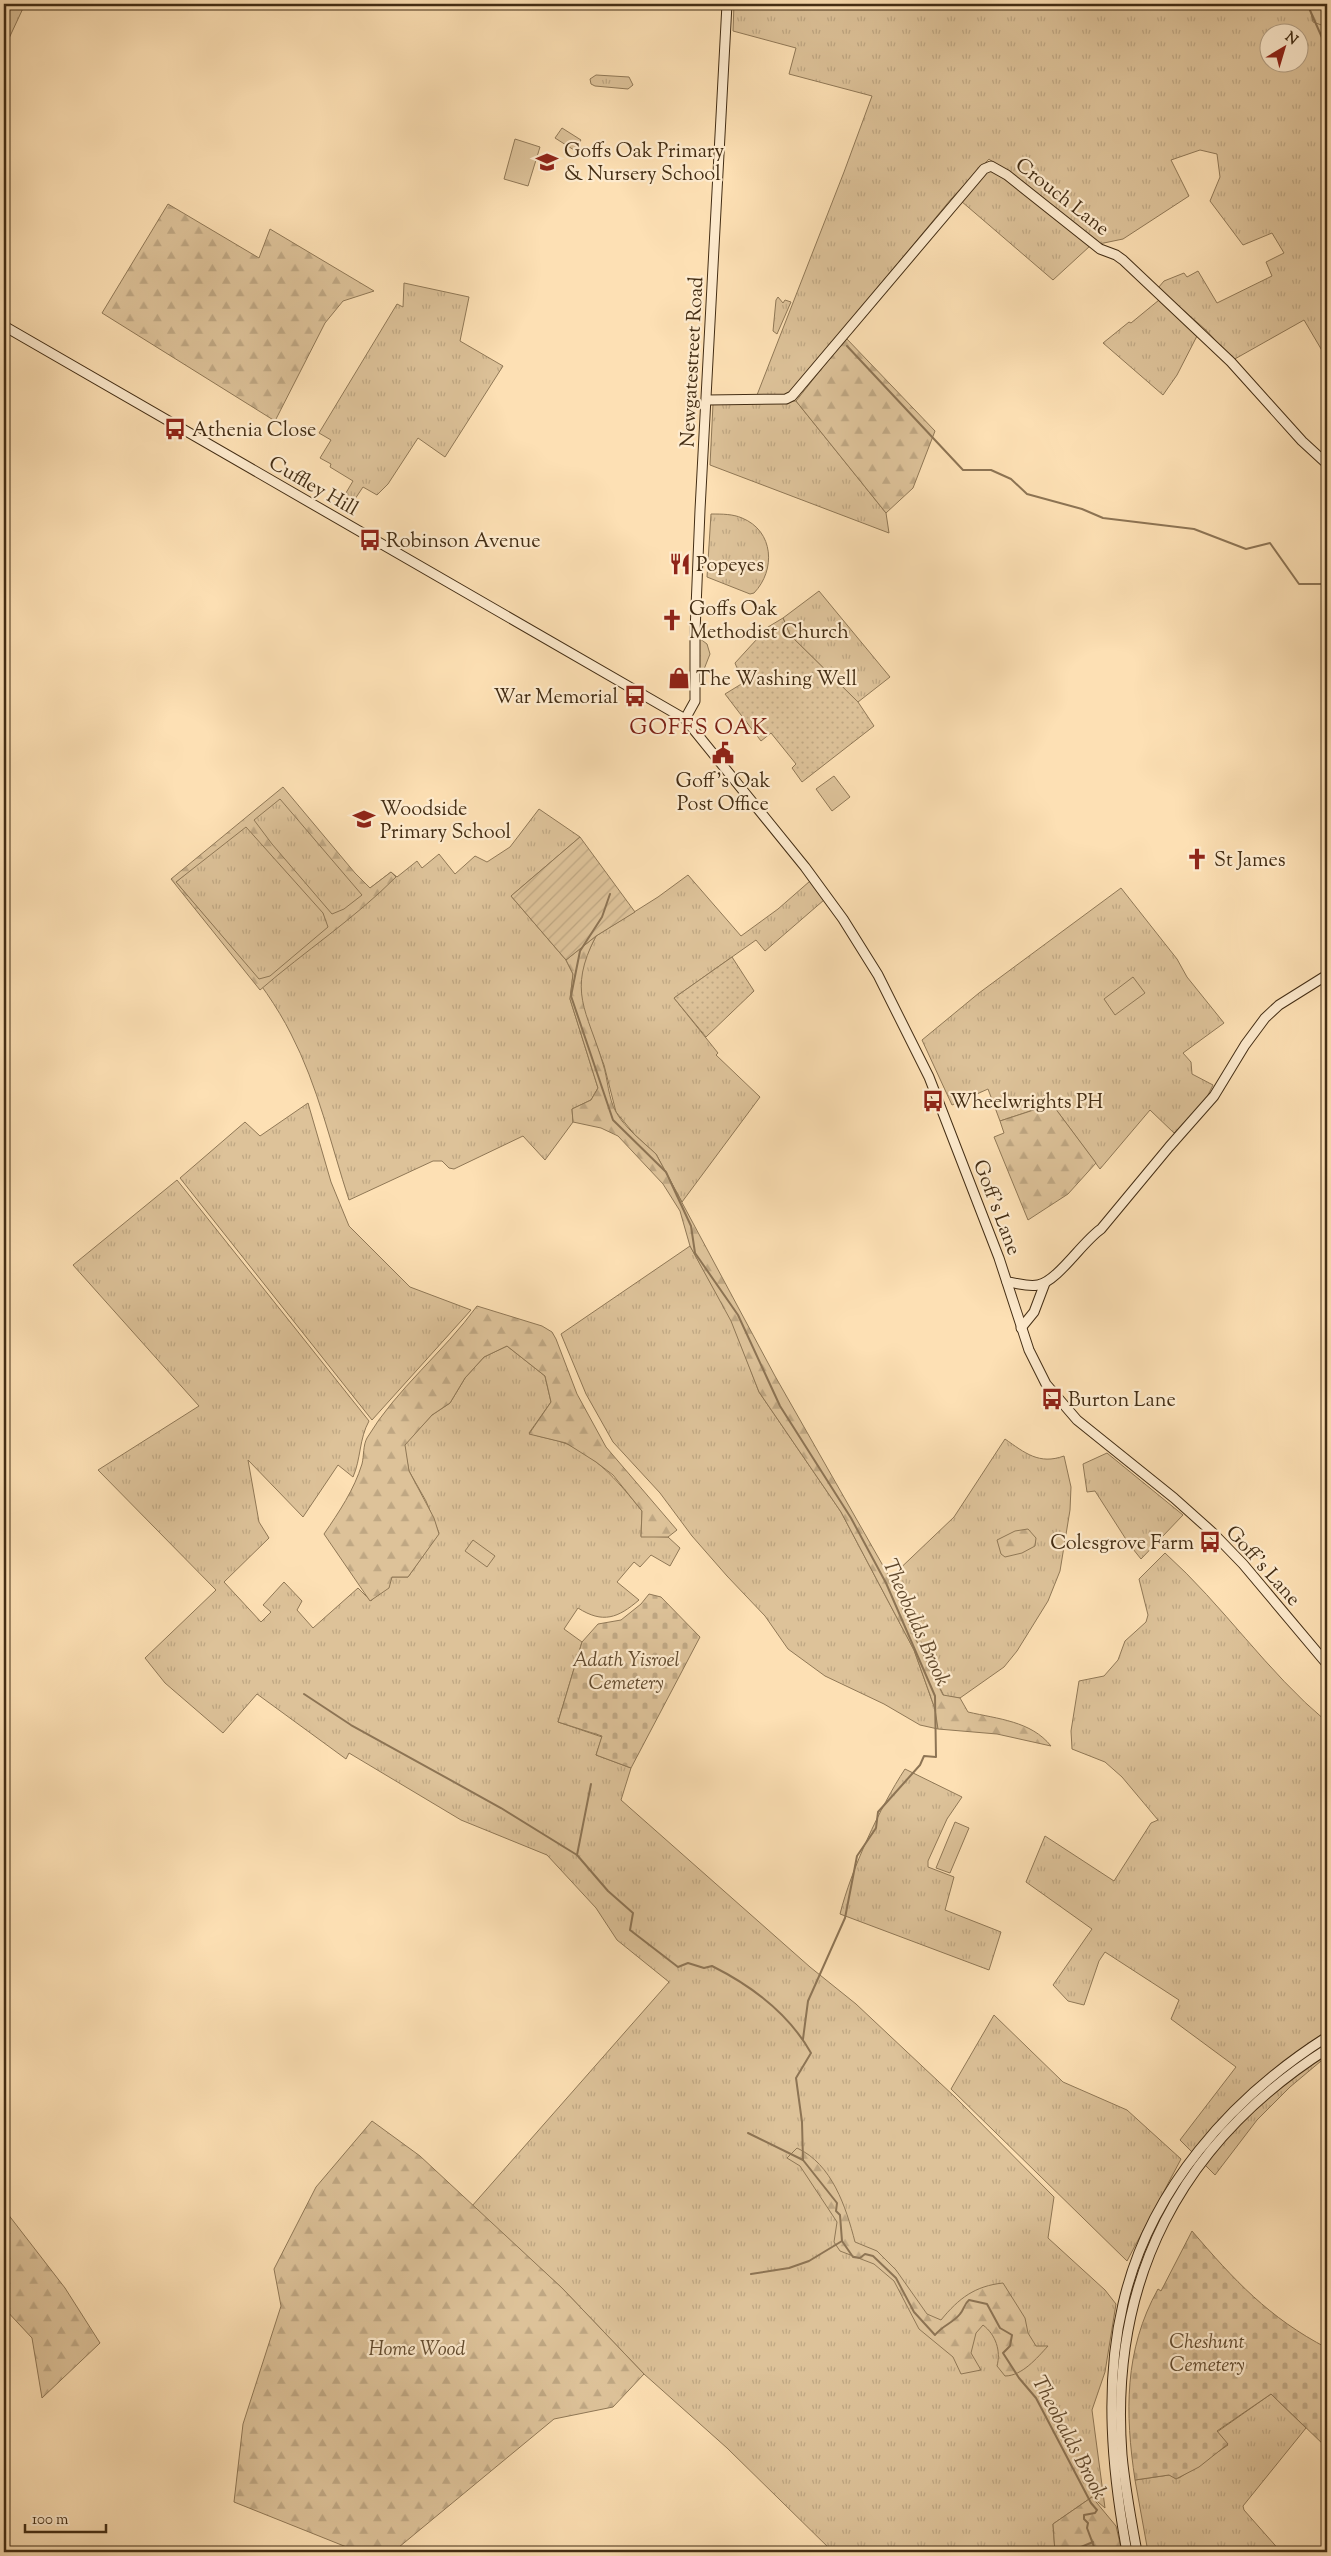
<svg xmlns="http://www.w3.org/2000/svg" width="1331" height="2556" font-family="'Sorts Mill Goudy',serif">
<defs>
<pattern id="grass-tufts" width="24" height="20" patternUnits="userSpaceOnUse" patternTransform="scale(1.25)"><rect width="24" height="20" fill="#ddc299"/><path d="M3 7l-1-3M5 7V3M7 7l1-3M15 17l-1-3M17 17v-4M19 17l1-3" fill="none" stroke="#bfa783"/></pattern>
<pattern id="forest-firs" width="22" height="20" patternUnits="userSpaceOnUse" patternTransform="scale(1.25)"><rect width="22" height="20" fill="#ddc299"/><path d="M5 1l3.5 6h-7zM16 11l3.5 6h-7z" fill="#bfa783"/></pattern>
<pattern id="cemetery-stones" width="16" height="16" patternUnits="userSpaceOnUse" patternTransform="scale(1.25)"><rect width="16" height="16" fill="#ddc299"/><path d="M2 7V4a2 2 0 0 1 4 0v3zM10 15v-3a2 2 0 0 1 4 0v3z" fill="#bfa783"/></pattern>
<pattern id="park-dots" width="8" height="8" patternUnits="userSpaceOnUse" patternTransform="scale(1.25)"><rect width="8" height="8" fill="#ddc299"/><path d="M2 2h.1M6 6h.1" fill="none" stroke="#bfa783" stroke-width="1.8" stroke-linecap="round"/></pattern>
<pattern id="garden-furrows" width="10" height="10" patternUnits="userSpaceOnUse" patternTransform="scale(1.25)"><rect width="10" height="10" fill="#ddc299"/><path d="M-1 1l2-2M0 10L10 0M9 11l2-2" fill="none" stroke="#bfa783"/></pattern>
</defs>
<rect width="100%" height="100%" fill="#fde0b4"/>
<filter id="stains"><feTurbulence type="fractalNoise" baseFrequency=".004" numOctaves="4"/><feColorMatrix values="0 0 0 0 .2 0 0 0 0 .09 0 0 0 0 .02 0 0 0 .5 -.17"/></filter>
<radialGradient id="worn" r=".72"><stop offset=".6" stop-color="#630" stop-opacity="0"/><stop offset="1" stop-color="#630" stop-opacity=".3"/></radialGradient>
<g fill="url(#grass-tufts)" stroke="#907856" fill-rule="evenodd">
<polygon points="4,4 25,4 4,49"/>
<path d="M734 4H1327V359L1304 320 1233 360 1206 330 1158 288 1164 281 1184 273 1187 277 1198 271 1217 303 1272 276 1266 262 1284 253 1272 233 1243 245 1210 201 1220 177 1217 154 1200 150 1171 160 1189 196 1123 239 1099 244 989 159 951 199 789 395H757L844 172 872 96 789 74 796 48 733 31ZM1268 32H1298V62H1268Z"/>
<polygon points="596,75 629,77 633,85 628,89 595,86 591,84 590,79"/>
<polygon points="994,170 1090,246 1053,280 961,201 987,171"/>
<polygon points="404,283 469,297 460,341 503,366 445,457 418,438 388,484 377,495 363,487 349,508 340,503 353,481 330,467 331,464 320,458 331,440 319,433 397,304 403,307"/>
<polygon points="778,297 783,303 785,300 791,302 777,334 773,331 776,300"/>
<polygon points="1159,300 1197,336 1177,375 1163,395 1103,343 1129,322 1131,323"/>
<polygon points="796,401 886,513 889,533 710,465 713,404"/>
<path d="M711 514C722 514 733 514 742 518 774 531 776 570 754 593L750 594 707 577Z"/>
<polygon points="819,591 890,677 858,702 790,635 783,618"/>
<polygon points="699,638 707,644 710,654 699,682"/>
<path d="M281 795 365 892 391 872 397 877 417 861 422 868 439 854 455 874 475 856 487 862 510 847 539 809 580 837 511 896 566 960 573 974 570 999 598 1088 591 1100 572 1109 573 1122 545 1160 523 1136 454 1169 449 1168 442 1161H433L349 1200C331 1145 318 1086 291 1034 263 978 215 930 176 882Z"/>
<polygon points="688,875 741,936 778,909 810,881 824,900 765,951 756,940 674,998 718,1053 716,1055 760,1097 682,1202 656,1154 635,1135 616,1112 604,1065 582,1007 580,978 586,956 596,936 658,897"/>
<polygon points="1121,888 1177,959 1187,977 1224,1023 1183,1053 1191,1062 1192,1074 1213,1085 1205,1101 1174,1133 1150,1110 1100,1169 1052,1104 1000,1121 988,1089 952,1105 922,1040 979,993"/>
<polygon points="308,1103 331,1182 349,1226 410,1287 471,1310 372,1420 180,1178 245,1122 260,1136"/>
<path d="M177 1180 369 1421C359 1439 361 1459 353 1477L338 1465 303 1517 248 1460 259 1522 269 1538 224 1582 261 1622 271 1612 263 1605 284 1582 302 1601 297 1610 313 1628 358 1588 371 1601 392 1577H408L439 1533 426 1501 409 1471 404 1445 432 1415 450 1403 465 1378 484 1357 507 1346 545 1376 551 1402 529 1433C541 1438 556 1439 567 1444 599 1458 621 1485 642 1511L641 1536 668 1537 680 1548 670 1566 651 1555 640 1567 634 1562 617 1582 639 1600C618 1618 603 1624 578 1608L564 1629 582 1642 558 1722 602 1737 596 1755 631 1768 621 1800 810 1967 856 2004 955 2097 1054 2197 1048 2238 1105 2290 1116 2304 1105 2372 1092 2410 1105 2508 1092 2497 1053 2524 1055 2552H833L727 2448 644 2374 562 2288 472 2206 669 1982 617 1940 596 1908 547 1855 461 1820 349 1753 346 1759 257 1694 223 1733 165 1683 145 1658 216 1590 98 1470 199 1406 73 1265Z"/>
<polygon points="690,1246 732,1321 759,1392 841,1512 914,1650 935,1709 938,1729 920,1725 884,1704 825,1676 788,1649 765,1616 727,1576 692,1536 660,1493 613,1442 586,1394 561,1334"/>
<path d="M1005 1439C1025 1453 1039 1465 1064 1456L1071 1487 1070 1510 1060 1571 1048 1601 1017 1651 1004 1667 960 1698 944 1696 913 1634 890 1578 954 1517Z"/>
<polygon points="1107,1453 1183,1515 1141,1559 1129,1544 1095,1491 1087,1492 1083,1464"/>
<path d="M1165 1553C1223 1605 1267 1672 1327 1722V2056L1290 2087 1257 2120 1215 2175 1180 2140 1236 2067 1171 2019 1179 2000 1105 1952 1099 1961 1084 2005 1068 2001 1053 1985 1092 1929 1026 1882 1045 1836 1114 1881 1151 1823 1158 1820 1122 1777 1105 1762 1072 1749 1071 1731 1079 1681 1104 1676 1118 1660 1125 1641 1146 1622 1148 1615 1139 1579Z"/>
<path d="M905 1769 962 1797 947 1819 928 1861V1867L954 1877 945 1910 1001 1932 989 1970 840 1914C851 1870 880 1807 905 1769Z"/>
<polygon points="994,2015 1063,2082 1127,2110 1181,2159 1127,2261 951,2089"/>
<polygon points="1271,2394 1306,2428 1243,2506 1244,2510 1281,2552 1148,2552 1135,2480 1169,2475 1179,2478 1228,2445 1217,2432"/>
</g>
<g fill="url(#forest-firs)" stroke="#907856" fill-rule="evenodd">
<polygon points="1309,4 1327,4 1327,27 1313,22"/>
<polygon points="168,204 259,258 270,229 374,291 343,301 325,323 275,421 102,313"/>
<polygon points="846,338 935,431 913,488 886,513 796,401"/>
<path d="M283 787 355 873 370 888 391 872 396 877C354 919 305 951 260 990L171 879ZM280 799 362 895 344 909 332 914 272 844 254 820ZM246 827 323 913 328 927 270 976 259 979 176 882Z"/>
<path d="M596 936C567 992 587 1010 603 1064 608 1079 608 1098 616 1112 625 1128 642 1141 656 1154L775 1376 890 1578 913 1634 943 1695 960 1698 968 1712C998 1719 1031 1721 1051 1746L997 1734 938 1729 935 1709 914 1650 841 1512 759 1392 731 1321 690 1246 680 1211 663 1184 618 1136 601 1128 573 1122 572 1109 591 1100 598 1088 570 999 573 974 566 960Z"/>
<polygon points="1052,1104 1096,1163 1068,1194 1028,1220 994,1137 1004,1133 1000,1121"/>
<path d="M477 1306 542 1326 552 1332 556 1339 577 1394 606 1447 677 1530 668 1537H641L642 1511 613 1475 596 1462 566 1443 529 1434 551 1402 545 1376 507 1346 484 1357 465 1378 450 1403 432 1415 405 1445 409 1471 434 1518 439 1534 408 1577H392L389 1588 370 1601 324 1534C339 1512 354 1490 362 1464 364 1456 363 1445 367 1438 396 1389 444 1352 477 1306Z"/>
<polygon points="1028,1529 1036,1538 1035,1546 1022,1553 1005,1557 1001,1554 997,1540 1015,1531"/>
<polygon points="372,2121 420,2156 562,2288 644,2374 613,2407 554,2419 393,2552 359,2552 234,2502 243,2424 281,2306 274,2269 316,2187"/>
<path d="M797 2148C832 2164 846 2207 855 2242L877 2251 896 2270 927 2314 941 2320C959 2298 975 2286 1003 2283L1025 2318 1028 2333 1036 2346H1048C1037 2358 1022 2376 1005 2376L997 2366C1001 2351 996 2335 983 2325L976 2333 971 2353 981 2370 961 2374 953 2357 919 2329 894 2281 874 2264 840 2251 834 2242 837 2222 800 2166 787 2158Z"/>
<polygon points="4,2209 65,2288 100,2343 42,2398 32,2338 4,2308"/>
<polygon points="1092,2497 1116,2526 1122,2552 1055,2552 1053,2524"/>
</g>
<g fill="url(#cemetery-stones)" stroke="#907856">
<polygon points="649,1594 661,1597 700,1637 631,1768 596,1755 602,1736 558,1722 582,1642 598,1624 621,1620 641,1604"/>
<path d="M1192 2231C1234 2280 1269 2318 1327 2348V2448L1271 2394 1217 2431 1228 2444 1199 2467 1176 2479 1169 2475 1135 2480C1125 2413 1124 2350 1158 2289L1161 2291Z"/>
</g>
<g fill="url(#park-dots)" stroke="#907856">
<polygon points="783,618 790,635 858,702 874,726 802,782 792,768 796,764 771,733 761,741 725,694 743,683 735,663 768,627"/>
<polygon points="732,957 754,991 706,1037 674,998"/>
</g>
<polygon fill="url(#garden-furrows)" stroke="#907856" points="580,837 635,912 596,936 566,960 511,896"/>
<g fill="#ddc299" stroke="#907856">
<polygon points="562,128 581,140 574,150 555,138"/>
<polygon points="515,139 540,147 528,186 504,179"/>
<polygon points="834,776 850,797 832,811 816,789"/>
<polygon points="1133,977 1145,993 1115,1015 1104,999"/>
<polygon points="473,1540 495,1556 487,1567 465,1551"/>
<polygon points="955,1822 969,1828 950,1873 936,1868"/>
</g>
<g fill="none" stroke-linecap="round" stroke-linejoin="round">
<g stroke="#8d7454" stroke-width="2">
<polyline points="1302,4 1309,8 1312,4"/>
<polyline points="1309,8 1327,49"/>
<polyline points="847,346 963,470 991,470 1011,479 1027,494 1082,509 1103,518 1194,529 1246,549 1270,543 1299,584 1327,584"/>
<polyline points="610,894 602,917 580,951 571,996 613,1120 666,1172 691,1226 695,1253 738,1315 780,1406 851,1518 886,1583 935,1696 936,1757 924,1756 920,1765 878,1812 876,1828 857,1856 845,1918 808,2001 803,2039"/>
<path d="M304 1694 351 1725 501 1808 577 1855 608 1891 633 1913 630 1930 678 1967 688 1963 704 1968 712 1966C752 1986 789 2014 811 2053L796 2078 802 2122 803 2160 837 2203 836 2211 840 2215 842 2241 853 2257 860 2258 865 2254 873 2256 896 2278 914 2312 935 2335C943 2325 953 2323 960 2314 964 2310 964 2304 969 2300L987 2304 1000 2328 1012 2335 1010 2346 1003 2353 1019 2378 1036 2398 1091 2503 1097 2510 1095 2513 1084 2515V2519L1088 2523 1087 2528 1096 2552"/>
<polyline points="577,1855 591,1784"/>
<polyline points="748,2133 803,2160"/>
<polyline points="751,2274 789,2268 809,2261 842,2241"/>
<polyline points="1069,2552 1093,2542"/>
</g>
<g stroke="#432d14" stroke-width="11">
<g id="secondary">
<polyline points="4,326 685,719 805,867 843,919 878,975 929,1077 999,1258 1029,1350 1046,1384 1077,1420 1174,1498 1212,1532 1243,1564 1327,1664"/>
<polyline points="707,400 786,399 792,396 984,169 991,166 1007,175 1100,249 1116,255 1123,260 1231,362 1302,441 1327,464"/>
<polyline points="685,719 695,701 695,632 700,510 727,4"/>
<path d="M1007 1282C1018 1283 1027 1287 1038 1285 1058 1281 1082 1242 1101 1229L1169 1147 1214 1096 1245 1045 1265 1018 1279 1005 1327 975"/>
<polyline points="1021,1328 1034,1312 1045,1283"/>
<path d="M1127 2552C1112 2471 1104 2385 1123 2304 1149 2190 1231 2098 1327 2037"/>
<path d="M1137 2552C1131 2520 1125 2488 1122 2455 1109 2280 1180 2143 1327 2049"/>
</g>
</g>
<use href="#secondary" stroke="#feebce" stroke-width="9"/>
</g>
<defs>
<g id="school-bare" transform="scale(1.725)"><path d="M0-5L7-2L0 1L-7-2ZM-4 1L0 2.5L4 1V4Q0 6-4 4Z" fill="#8f2418" stroke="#feebce" stroke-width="2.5" paint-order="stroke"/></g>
<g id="bus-bare" transform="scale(1.725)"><path d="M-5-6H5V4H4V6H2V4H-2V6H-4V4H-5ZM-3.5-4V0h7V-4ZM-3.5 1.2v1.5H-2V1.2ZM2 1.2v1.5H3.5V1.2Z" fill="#8f2418" stroke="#feebce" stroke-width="2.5" paint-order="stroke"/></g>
<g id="restaurant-bare" transform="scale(1.725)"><path d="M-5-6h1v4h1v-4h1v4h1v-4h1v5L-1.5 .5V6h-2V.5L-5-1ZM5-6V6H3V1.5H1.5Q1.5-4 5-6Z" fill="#8f2418" stroke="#feebce" stroke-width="2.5" paint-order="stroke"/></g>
<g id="church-bare" transform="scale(1.725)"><path d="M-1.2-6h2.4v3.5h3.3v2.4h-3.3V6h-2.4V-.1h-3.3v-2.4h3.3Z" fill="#8f2418" stroke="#feebce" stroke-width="2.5" paint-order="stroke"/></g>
<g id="shop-bare" transform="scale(1.725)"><path d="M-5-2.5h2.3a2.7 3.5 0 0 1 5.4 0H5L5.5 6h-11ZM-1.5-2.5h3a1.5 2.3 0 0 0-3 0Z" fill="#8f2418" stroke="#feebce" stroke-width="2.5" paint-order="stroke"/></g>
<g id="civic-bare" transform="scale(1.725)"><path d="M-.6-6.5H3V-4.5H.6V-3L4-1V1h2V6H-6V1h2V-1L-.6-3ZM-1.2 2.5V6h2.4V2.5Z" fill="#8f2418" stroke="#feebce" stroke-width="2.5" paint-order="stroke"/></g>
</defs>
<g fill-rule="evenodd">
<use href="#school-bare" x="547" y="162"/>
<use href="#bus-bare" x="175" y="429"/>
<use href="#bus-bare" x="370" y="540"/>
<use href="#restaurant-bare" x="680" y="564"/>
<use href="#church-bare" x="672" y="620"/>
<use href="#shop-bare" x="679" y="678"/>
<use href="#bus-bare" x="635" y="696"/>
<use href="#civic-bare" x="723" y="753"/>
<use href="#school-bare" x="364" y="819"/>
<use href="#church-bare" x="1197" y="859"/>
<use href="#bus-bare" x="933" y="1101"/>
<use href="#bus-bare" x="1052" y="1399"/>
<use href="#bus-bare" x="1210" y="1542"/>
</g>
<g text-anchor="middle" stroke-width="4.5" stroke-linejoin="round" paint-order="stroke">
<g font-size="20" fill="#432d14" stroke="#feebce" text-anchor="start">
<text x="564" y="157">Goffs Oak Primary<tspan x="564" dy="23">&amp; Nursery School</tspan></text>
<text x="192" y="436">Athenia Close</text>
<text x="386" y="547">Robinson Avenue</text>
<text x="696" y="571">Popeyes</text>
<text x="689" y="615">Goffs Oak<tspan x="689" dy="23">Methodist Church</tspan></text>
<text x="696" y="685">The Washing Well</text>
<text x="618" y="703" text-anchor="end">War Memorial</text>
<text x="723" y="787" text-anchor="middle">Goff's Oak<tspan x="723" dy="23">Post Office</tspan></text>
<text x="380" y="815">Woodside<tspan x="380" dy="23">Primary School</tspan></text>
<text x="1214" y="866">St James</text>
<text x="950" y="1108">Wheelwrights PH</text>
<text x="1068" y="1406">Burton Lane</text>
<text x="1194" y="1549" text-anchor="end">Colesgrove Farm</text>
</g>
<g font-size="20" fill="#432d14" stroke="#feebce">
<text transform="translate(1063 196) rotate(38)" y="7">Crouch Lane</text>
<text transform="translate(691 362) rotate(-87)" y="7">Newgatestreet Road</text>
<text transform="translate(314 485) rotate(30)" y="7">Cuffley Hill</text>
<text transform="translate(998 1207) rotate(69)" y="7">Goff's Lane</text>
<text transform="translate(1264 1565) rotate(48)" y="7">Goff's Lane</text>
</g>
<g font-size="20" font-style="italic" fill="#624b2f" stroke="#feebce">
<text x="626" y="1666">Adath Yisroel<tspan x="626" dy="23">Cemetery</tspan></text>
<text x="1207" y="2348">Cheshunt<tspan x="1207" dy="23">Cemetery</tspan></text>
<text x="417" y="2355">Home Wood</text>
</g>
<g font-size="21" font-style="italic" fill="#624a2e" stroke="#feebce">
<text transform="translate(917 1622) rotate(66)" y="7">Theobalds Brook</text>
<text transform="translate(1070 2437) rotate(62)" y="7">Theobalds Brook</text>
</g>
<g font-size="22" letter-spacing="1" fill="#7a1f14" stroke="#feebce">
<text x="699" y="734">GOFFS OAK</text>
</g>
</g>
<rect width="1331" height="2556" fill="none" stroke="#fde0b4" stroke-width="20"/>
<rect x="5" y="5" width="1321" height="2546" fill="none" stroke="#432d14" stroke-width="2.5"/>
<rect x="10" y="10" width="1311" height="2536" fill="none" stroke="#432d14"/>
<g transform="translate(1284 48) rotate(38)"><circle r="24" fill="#feebce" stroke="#b39f84"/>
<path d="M0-4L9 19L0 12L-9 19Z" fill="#8f2418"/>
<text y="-8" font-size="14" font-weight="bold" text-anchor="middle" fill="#432d14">N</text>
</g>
<path d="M25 2524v8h81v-8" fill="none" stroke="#432d14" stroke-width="2.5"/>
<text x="32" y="2524" font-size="15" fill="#432d14" stroke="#feebce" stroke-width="4" paint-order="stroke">100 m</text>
<rect width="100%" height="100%" filter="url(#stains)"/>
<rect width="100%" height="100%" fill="url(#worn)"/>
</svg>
